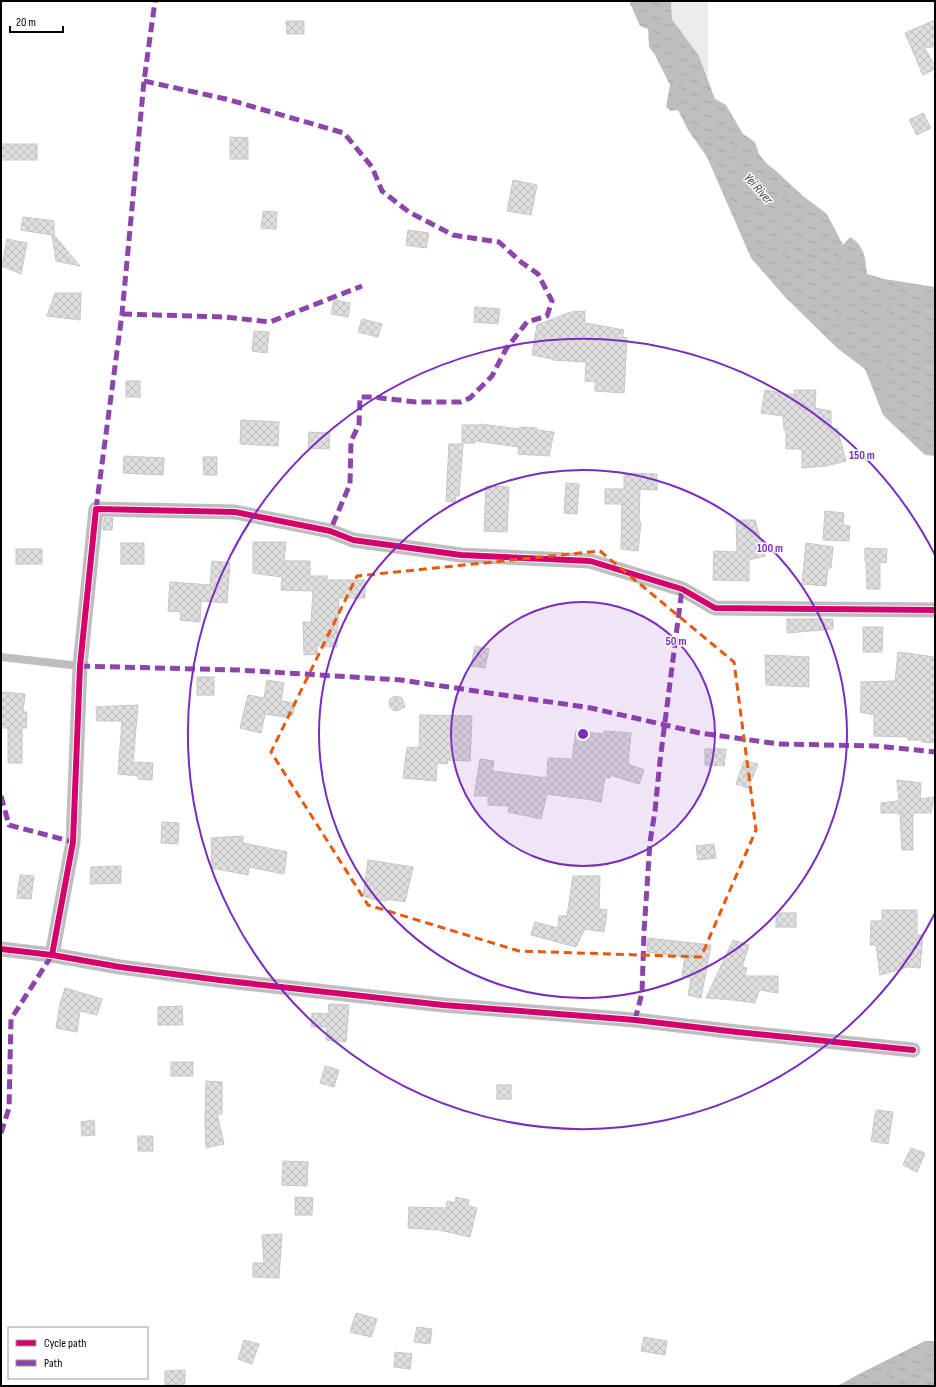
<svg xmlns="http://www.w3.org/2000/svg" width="936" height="1387" font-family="'Sofia Sans Condensed',sans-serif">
<defs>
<pattern id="water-ripples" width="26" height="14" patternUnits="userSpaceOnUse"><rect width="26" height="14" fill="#bebebe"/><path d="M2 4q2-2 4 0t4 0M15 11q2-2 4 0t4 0" fill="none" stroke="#a2a2a2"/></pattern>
<pattern id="building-cross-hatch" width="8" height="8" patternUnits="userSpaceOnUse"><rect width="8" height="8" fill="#dfdfdf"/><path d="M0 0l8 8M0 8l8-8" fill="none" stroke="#bebebe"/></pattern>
</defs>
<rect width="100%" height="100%" fill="#fff"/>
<polygon fill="#ebebeb" points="671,1 708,1 708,80 699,56 672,19"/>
<g fill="url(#water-ripples)">
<path d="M629 1H671L672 19 699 56 715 99 726 105 743 134 755 142 759 154 766 163 776 171 803 196 827 214 843 245 850 237C865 246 865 258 867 274L884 279 935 287V456L925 455 883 415 865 369 837 348 785 297 751 258 707 157 688 130 678 110 671 111 666 107 670 85 655 55 649 47 648 29 640 26Z"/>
<polygon points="925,1341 935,1341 935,1386 837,1386 861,1373"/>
</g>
<g fill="url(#building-cross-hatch)" stroke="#c6c6c6">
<polygon points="935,20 935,47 924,47 935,66 935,69 923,75 905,33"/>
<polygon points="286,21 304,21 304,34 287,34"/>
<polygon points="923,113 931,128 917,135 909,120"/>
<polygon points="230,137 248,138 248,159 230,159"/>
<rect x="1" y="144" width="36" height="16"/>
<polygon points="513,180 537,185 531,215 507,211"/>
<polygon points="263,211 277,212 276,229 261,228"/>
<polygon points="23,217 54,221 54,235 80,266 56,261 52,235 21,230"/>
<polygon points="408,230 429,233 426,248 406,245"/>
<polygon points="7,239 27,243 21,274 2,266"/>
<polygon points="55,293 81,293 80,320 47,316"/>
<polygon points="334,300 350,303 348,317 331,314"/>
<polygon points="475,307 500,309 498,324 474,322"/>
<polygon points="585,311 585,323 624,330 622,337 627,338 624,393 595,391 595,382 585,381 586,362 553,360 553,359 532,355 537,325 571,312"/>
<polygon points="362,319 382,324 378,337 358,332"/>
<polygon points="254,331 269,332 267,353 252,351"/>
<rect x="126" y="381" width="14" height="16"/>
<polygon points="765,390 794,395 794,390 816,390 815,408 831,411 831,430 837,428 846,461 826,466 802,468 802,449 786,449 786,430 784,430 783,416 761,413"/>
<polygon points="241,420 279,422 278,446 240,444"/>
<polygon points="480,424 520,429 520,427 537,428 537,430 554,432 549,456 518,454 519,447 476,441 475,443 462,443 462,425 480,425"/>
<polygon points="309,432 330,433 329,449 308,448"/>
<polygon points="449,444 463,444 459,496 456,496 455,502 446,501"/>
<polygon points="124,456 164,458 163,475 123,473"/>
<polygon points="203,457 217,457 217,475 204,475"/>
<polygon points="624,473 657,474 657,490 640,489 639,522 641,522 638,551 621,549 622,504 605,504 605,489 624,489"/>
<polygon points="566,483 579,484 577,514 564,513"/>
<polygon points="486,486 509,487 507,532 484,531"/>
<polygon points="825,511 844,513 843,525 850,526 849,541 823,540"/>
<polygon points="104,518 113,518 112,530 103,530"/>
<polygon points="736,520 755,520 765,556 749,560 749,581 713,580 714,551 737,552"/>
<polygon points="253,542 286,542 284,561 310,561 310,576 327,576 327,580 365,580 365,598 339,598 337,647 317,646 317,654 304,655 303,622 311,622 313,591 281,590 282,577 253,573"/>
<rect x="121" y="543" width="23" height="21"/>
<polygon points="806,543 833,547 831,568 828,568 826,586 802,584"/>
<polygon points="865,548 887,549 886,563 880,562 880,589 867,589 866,562 865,561"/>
<rect x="16" y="549" width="26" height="15"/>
<polygon points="212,561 230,563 227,603 201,601 200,622 180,620 181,612 168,611 170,582 210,585"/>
<polygon points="787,619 833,619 833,629 787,633"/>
<polygon points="863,627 883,627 882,652 863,652"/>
<polygon points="475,646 489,649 485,668 471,666"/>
<polygon points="898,652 935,657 935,743 922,742 922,740 908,740 908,737 874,736 874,715 860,712 861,704 861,682 895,681"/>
<polygon points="765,655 809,657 809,687 766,685"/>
<rect x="197" y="677" width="17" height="18"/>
<polygon points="267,680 284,683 281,701 295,703 293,715 284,717 265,714 261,733 240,728 248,695 264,698"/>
<polygon points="1,692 25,694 23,712 27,712 26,728 22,728 22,763 8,763 8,728 1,728"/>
<polygon points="395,696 402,698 405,707 399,710 394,711 390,707 389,703 390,699"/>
<polygon points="138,705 133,762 153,763 152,780 138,779 138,776 118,774 122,721 97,721 96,707"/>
<polygon points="420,715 472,716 470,761 448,760 447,764 437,763 436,781 403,778 407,747 419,748"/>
<polygon points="576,731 604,734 604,731 631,733 628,764 644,770 639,784 610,775 610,778 605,777 601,802 586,799 547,794 541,819 508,812 509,806 488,805 488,796 474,796 480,759 494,761 492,771 547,778 548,758 572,759"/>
<polygon points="705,749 726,749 724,766 705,765"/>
<polygon points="744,761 758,764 748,788 736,784"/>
<polygon points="897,780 921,783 920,799 934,797 931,813 913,813 913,850 902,850 900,813 881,813 881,803 899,801"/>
<polygon points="162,822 179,823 178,844 161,843"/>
<polygon points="243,836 243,843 287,852 284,874 249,867 248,875 212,868 211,838"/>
<polygon points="714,844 716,858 698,860 696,846"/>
<polygon points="368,860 413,867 405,902 387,899 387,901 376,900 363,896"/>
<polygon points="121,866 121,883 90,884 91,867"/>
<polygon points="20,875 34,876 31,899 17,898"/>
<polygon points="573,876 600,876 599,909 607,910 604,932 585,929 576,947 531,935 535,922 558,928 559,916 567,916"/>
<polygon points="882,910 917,910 917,935 923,935 920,968 908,967 880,975 876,945 870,945 871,921 882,921"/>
<rect x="776" y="913" width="20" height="14"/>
<polygon points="648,938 711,945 701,998 688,995 691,978 682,976 685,957 647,952"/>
<polygon points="733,940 749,945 742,967 747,968 745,976 778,976 778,993 759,990 755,1003 733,1000 706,998"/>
<polygon points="65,988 102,999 97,1015 80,1011 77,1032 56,1028 60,1004"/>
<polygon points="329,1004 349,1005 346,1042 326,1040 327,1027 311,1027 312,1013 328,1014"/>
<polygon points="182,1006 183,1025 158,1025 158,1007"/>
<rect x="171" y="1062" width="22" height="14"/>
<polygon points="325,1066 339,1070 334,1087 320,1083"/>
<polygon points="206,1081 222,1082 222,1114 217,1114 224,1144 206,1148 205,1122"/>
<rect x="497" y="1085" width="14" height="14"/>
<polygon points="876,1110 893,1112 888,1144 871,1141"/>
<polygon points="94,1120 95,1135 82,1136 81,1122"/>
<rect x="138" y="1136" width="15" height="15"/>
<polygon points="911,1148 925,1153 917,1172 903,1165"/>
<polygon points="283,1161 308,1162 307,1186 282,1185"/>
<polygon points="295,1197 313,1198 312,1215 295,1215"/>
<polygon points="456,1197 469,1200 468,1206 477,1208 470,1237 439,1230 408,1228 409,1207 446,1208 447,1201 455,1203"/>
<polygon points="282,1234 279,1278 253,1277 253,1263 264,1263 262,1235"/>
<polygon points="356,1313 377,1319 371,1337 350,1332"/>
<polygon points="417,1327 432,1329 430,1344 414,1342"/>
<polygon points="644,1337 667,1341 665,1355 641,1351"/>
<polygon points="244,1340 259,1344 252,1364 238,1359"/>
<polygon points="395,1352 412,1354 410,1369 394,1367"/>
<polygon points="185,1370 185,1384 165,1385 165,1371"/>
</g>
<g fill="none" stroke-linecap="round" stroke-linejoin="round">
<polyline stroke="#bebebe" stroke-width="8" points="1,657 80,666"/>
<g stroke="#bebebe" stroke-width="15">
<polyline points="1,949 52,955 120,967 219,980 443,1005 635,1020 737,1032 913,1050"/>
<polyline points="52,955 73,842 80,666 96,509 235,512 330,531 353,540 461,555 590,561 682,589 715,608 935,610"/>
</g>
<g stroke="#8e44ad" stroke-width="5" stroke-dasharray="10 5" stroke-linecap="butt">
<polyline points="144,81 226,99 344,133 372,167 382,191 409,212 453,235 499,242 521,262 538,274 552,301 547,316 527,322 506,349 492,376 470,398 461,402 416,402 372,397 360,397 359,425 351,441 350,484 330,531"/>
<polyline points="122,314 225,317 270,322 362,286"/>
<polyline points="96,509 122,314 144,81 155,1"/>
<polyline points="80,666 238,670 401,680 591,708 700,733 779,744 876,746 935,752"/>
<polyline points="1,796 9,825 73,842"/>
<polyline points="635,1020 642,993 644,932 650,842 655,811 660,761 682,589"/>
<polyline points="1,1133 9,1108 11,1019 52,955"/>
</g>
<g stroke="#fff" stroke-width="8">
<g id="cycleway">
<polyline points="1,949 52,955 120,967 219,980 443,1005 635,1020 737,1032 913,1050"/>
<polyline points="52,955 73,842 80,666 96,509 235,512 330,531 353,540 461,555 590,561 682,589 715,608 935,610"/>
</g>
</g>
<use href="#cycleway" stroke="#d6006c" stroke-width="6"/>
</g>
<path fill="none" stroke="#e8590c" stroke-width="3" stroke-dasharray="8 5" stroke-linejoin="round" d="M600 551 734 662 756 830 701 957 519 951 368 905 271 752 357 576Z"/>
<circle cx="583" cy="734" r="132" fill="#7b2cbf" fill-opacity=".12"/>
<g fill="none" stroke="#7b2cbf" stroke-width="2">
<circle cx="583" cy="734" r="132"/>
<circle cx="583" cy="734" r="264"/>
<path d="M935 913A395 395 0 1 1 935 555"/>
</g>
<g text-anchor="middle" stroke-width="3" stroke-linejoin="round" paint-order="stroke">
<g font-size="13" font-style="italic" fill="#434343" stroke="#fff">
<text transform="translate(759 188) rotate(48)" y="5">Yei River</text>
</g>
</g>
<circle cx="583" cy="734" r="6" fill="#7b2cbf" stroke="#fff" stroke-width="2"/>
<g font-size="12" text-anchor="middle" font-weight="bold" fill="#7b2cbf" stroke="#fff" stroke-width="3" stroke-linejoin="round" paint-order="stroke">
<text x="862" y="459">150 m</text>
<text x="770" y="552">100 m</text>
<text x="676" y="645">50 m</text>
</g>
<rect width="936" height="1387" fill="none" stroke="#000000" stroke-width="4"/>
<rect x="8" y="1327" width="140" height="52" fill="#ffffff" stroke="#999999"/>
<rect x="16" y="1340" width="20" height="6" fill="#d6006c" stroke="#999999"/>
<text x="44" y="1347" font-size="12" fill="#000000">Cycle path</text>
<rect x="16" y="1360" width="20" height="6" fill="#8e44ad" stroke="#999999"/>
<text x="44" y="1367" font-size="12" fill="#000000">Path</text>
<path d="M10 26v6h53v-6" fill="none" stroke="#000000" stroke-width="2"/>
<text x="16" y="26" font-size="12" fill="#000000" stroke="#ffffff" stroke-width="3" paint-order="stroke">20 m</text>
</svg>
